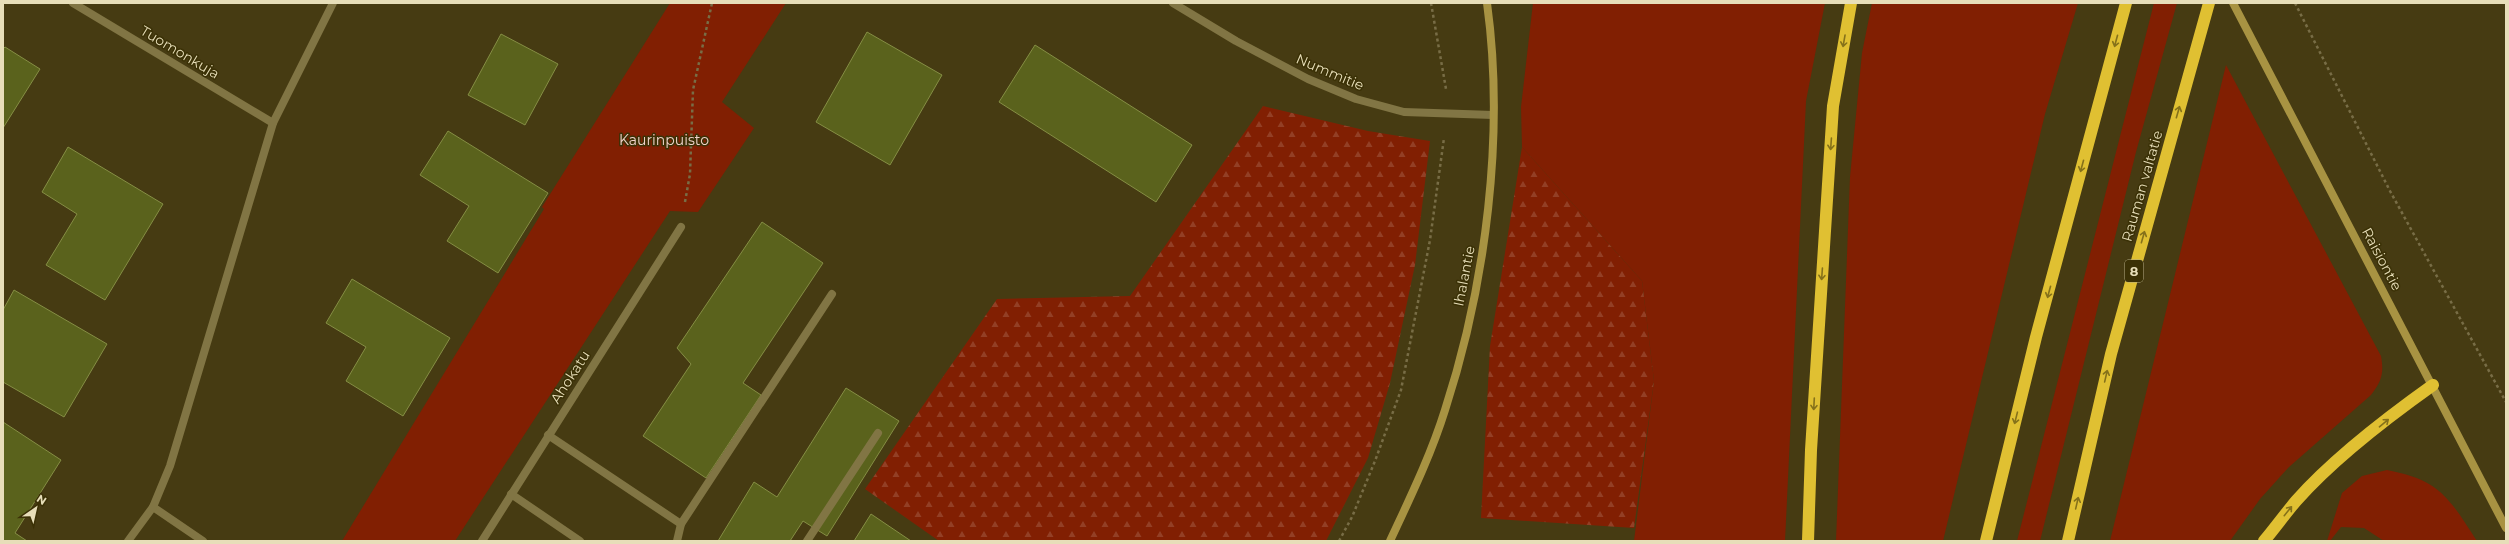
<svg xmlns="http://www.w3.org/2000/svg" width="2509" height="544" font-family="Montserrat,sans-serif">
<defs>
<pattern id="forest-firs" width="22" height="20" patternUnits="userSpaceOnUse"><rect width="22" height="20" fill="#811f02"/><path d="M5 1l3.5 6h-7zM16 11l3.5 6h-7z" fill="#933f25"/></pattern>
</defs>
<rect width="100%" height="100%" fill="#463b12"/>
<g fill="#811f02">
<polygon points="670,3 786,3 722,102 754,128 698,212 670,211 455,541 342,541 544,209 542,207"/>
<polygon points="1533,3 1825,3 1806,101 1785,541 1634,541 1654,381 1642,281 1522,147 1521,107"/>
<polygon points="1872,3 2078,3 2045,114 1943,541 1836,541 1850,177 1862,53"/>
<polygon points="2154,3 2177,3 2136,152 2040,541 2017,541"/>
<path d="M2226 65 2381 356C2384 373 2382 381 2371 395L2289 467 2260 499 2230 541H2110Z"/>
<path d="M2387 470C2440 480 2449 498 2477 541H2384L2364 528 2341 527 2330 541H2327L2342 493 2362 476Z"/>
</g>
<g fill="url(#forest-firs)">
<polygon points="1263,106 1368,131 1430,141 1415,265 1390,383 1368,458 1326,541 939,541 865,489 997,299 1130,296"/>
<polygon points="1522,147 1642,281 1654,381 1634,528 1481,518 1490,346"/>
</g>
<g fill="#5a621c" stroke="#858e44">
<polygon points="867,32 942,75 890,165 816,122"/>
<polygon points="501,34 558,64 525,125 468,95"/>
<polygon points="1035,45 1192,145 1156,202 999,102"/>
<polygon points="5,47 40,69 3,128 3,49"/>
<polygon points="448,131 548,193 498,273 447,241 469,206 420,175"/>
<polygon points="68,147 163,204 105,300 46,265 77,214 42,192"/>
<polygon points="762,222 823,263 743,383 761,395 706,478 643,436 691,364 677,348"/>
<polygon points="352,279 450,338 403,416 346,381 366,347 326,323"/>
<polygon points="14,290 107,344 64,417 3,382 3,310"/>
<polygon points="846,388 899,421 827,536 803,521 790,541 718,541 754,482 777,497"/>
<polygon points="3,422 61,460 15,533 27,541 3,541"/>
<polygon points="871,514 911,541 854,541"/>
</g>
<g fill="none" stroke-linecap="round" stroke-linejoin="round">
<g stroke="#786d46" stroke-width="2.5" stroke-dasharray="3 3" stroke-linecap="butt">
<polyline points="1431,3 1446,89"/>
<polyline points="2295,3 2390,191 2506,402"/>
<polyline points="685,202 690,174 693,90 712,3"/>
<polyline points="1339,541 1352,517 1375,461 1401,390 1430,240 1444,138"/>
</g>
<g stroke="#817544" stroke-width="8">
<polyline points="548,435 681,524"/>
<polyline points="511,494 580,541"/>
<polyline points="677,541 681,524 832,294"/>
<polyline points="807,541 878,433"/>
</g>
<g stroke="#817544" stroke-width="8">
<polyline points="73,3 273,123"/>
<polyline points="1173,3 1236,41 1308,79 1356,99 1404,112 1493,115"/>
<polyline points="153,507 203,541"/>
<polyline points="128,541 153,507 170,466 273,123 333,3"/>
<polyline points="482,541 681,227"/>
</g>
<g stroke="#a89342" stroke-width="8">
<polyline points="2233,3 2506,528"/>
<path d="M1390 541C1410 498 1431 455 1445 410 1486 284 1505 134 1487 3"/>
</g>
<g stroke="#e0c032" stroke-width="12">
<polyline points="1808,541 1811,450 1833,106 1851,3"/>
<polyline points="1986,541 2036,337 2126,3"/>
<polyline points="2068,541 2111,354 2209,3"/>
<path d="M2264 541C2275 528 2285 514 2296 501 2333 459 2388 417 2433 385"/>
</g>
</g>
<defs><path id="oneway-shaft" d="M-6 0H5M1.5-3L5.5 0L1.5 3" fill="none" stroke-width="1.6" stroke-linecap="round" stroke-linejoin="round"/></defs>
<g stroke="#85711a">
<use href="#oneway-shaft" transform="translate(1844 41) rotate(100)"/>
<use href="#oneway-shaft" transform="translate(2116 41) rotate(105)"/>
<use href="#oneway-shaft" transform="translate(2178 112) rotate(-74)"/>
<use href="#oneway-shaft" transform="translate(1831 144) rotate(94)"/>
<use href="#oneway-shaft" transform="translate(2082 166) rotate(105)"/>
<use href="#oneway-shaft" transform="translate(2143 237) rotate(-74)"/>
<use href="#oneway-shaft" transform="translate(1822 274) rotate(94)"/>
<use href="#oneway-shaft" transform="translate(2049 292) rotate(105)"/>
<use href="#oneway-shaft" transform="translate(2106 376) rotate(-77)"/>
<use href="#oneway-shaft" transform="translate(1814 404) rotate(93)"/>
<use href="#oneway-shaft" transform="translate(2016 418) rotate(104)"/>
<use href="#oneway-shaft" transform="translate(2384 423) rotate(-40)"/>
<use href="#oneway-shaft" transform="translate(2077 503) rotate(-77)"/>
<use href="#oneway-shaft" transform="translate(2288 511) rotate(-51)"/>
</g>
<g text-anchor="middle" stroke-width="3" stroke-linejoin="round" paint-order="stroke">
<rect fill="#3b3106" stroke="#b3aa83" stroke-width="1" x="2125" y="260" width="18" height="22" rx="3"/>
<g font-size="13" font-weight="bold" fill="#e7deb9">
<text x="2134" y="276">8</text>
</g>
<g font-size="14" fill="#e7deb9" stroke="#3b3106">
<text transform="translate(180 52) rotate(31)" y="5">Tuomonkuja</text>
<text transform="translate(1330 72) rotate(23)" y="5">Nummitie</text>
<text transform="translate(2142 186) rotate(-74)" y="5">Rauman valtatie</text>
<text transform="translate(2382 259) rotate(62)" y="5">Raisiontie</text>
<text transform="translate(1464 276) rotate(-79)" y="5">Ihalantie</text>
<text transform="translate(570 377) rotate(-57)" y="5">Ahokatu</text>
</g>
<g font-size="14" fill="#f3d3cb" stroke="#3b3106">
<text x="664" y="145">Kaurinpuisto</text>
</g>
</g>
<rect width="2509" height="544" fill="none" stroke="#e7deb9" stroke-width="8"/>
<g transform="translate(36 508) rotate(34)" stroke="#3b3106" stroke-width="3" paint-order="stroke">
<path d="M0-3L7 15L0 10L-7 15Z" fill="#e7deb9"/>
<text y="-6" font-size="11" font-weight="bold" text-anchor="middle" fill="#e7deb9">N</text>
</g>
</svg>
